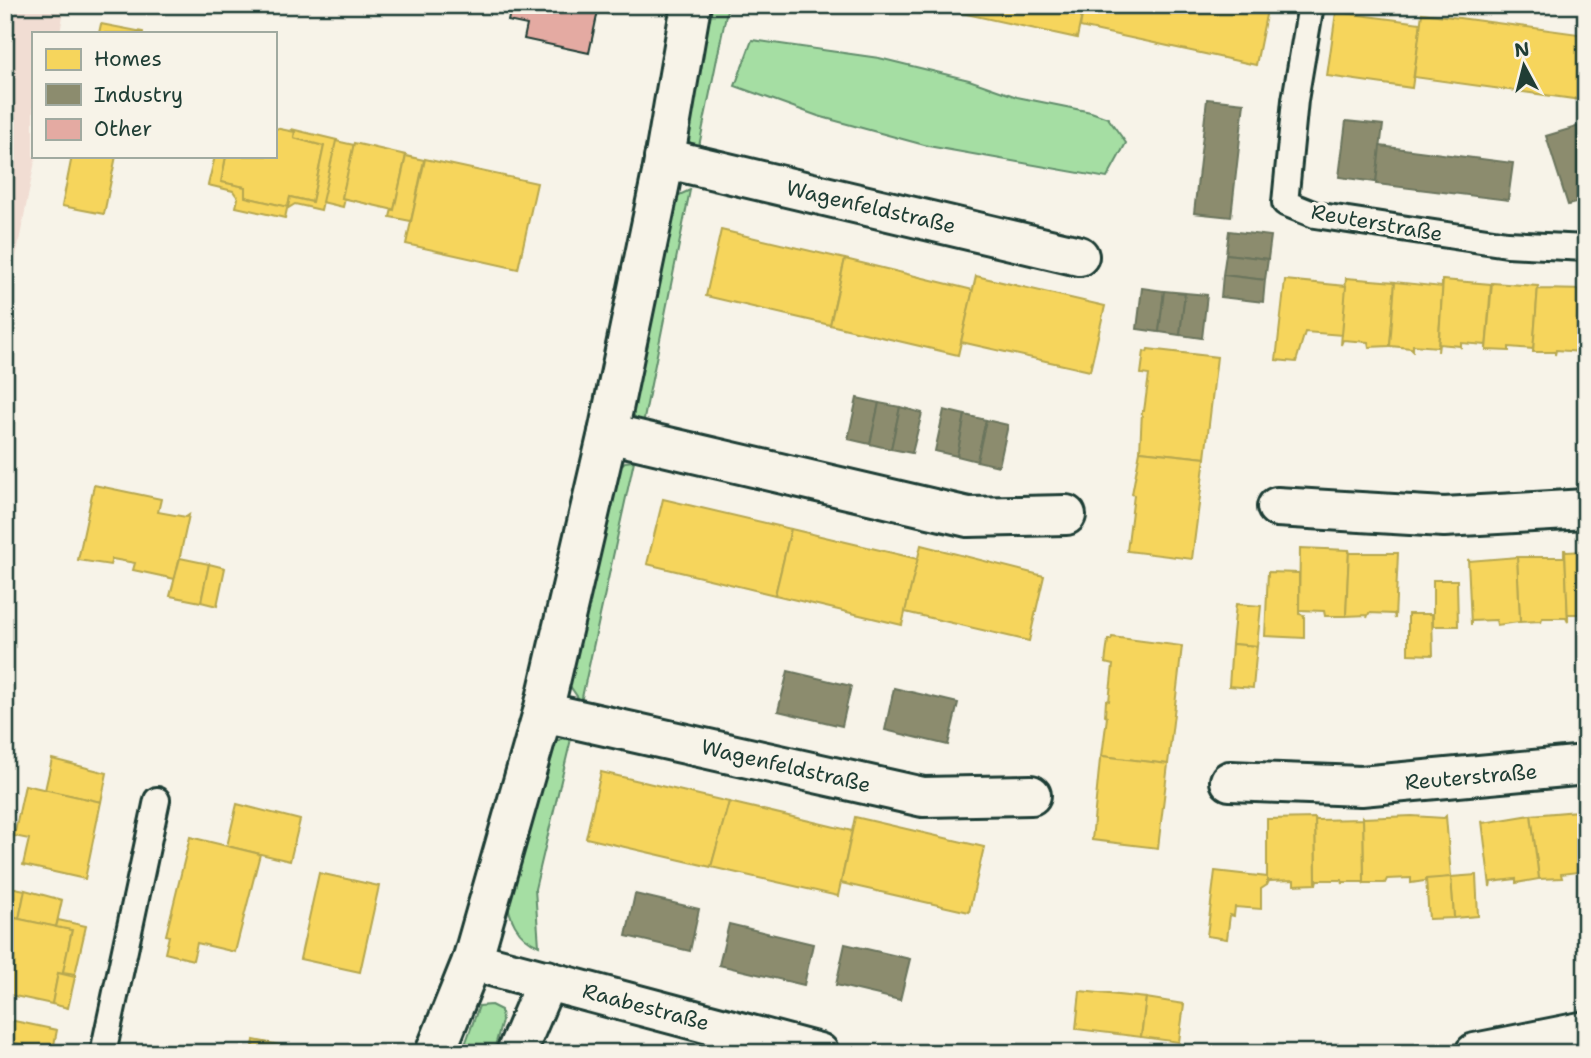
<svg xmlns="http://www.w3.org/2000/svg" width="1591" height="1058" font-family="'Shantell Sans',sans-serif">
<rect width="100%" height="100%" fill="#f7f3e8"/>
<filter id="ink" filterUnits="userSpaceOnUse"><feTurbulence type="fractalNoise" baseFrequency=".0143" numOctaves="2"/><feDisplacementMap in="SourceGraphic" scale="14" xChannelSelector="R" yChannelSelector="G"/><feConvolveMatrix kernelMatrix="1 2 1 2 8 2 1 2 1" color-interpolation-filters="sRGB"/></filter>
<g filter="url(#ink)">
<polygon fill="#f1ddd3" points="5,5 65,5 60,33 33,33 33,156 36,156 5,312"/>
<g fill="#a5dea3" stroke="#628e6c" stroke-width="2">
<polygon points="708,5 728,5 698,151 691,146 687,135"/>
<polygon points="752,40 879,58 969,80 1017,97 1091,112 1108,118 1126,143 1107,178 928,146 818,116 735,86"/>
<polygon points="690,190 643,424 634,416 630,404 675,197"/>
<polygon points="634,461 581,702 570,686 568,674 615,470 625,462"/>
<path d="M563 738 571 739 535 889 539 946C516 937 509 917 506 895L550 745Z"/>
<polygon points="491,1005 501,1010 502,1021 493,1053 462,1053 479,1006"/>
</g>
<g fill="#f6d55c" stroke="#b6a750" stroke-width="2">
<polygon points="925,5 1084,5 1077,38"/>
<polygon points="1084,5 1268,5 1256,65 1080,27"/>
<polygon points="1336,12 1421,23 1412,88 1327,76"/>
<polygon points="1422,13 1586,35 1586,67 1581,100 1414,77"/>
<polygon points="101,24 143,32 143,33 99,33"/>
<polygon points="275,128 295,132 294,138 324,146 312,202 290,197 288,207 245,197 245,187 221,182 226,156 275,156"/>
<polygon points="291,129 337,140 321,210 295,204 287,209 285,218 236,207 238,198 233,191 208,185 215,156 226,156 221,182 245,187 245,197 288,207 290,197 312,202 324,146 294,138 295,132"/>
<polygon points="336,141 354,145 342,198 345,199 343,207 322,202"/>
<polygon points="354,143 406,155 394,210 342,198"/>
<polygon points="72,156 116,156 104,214 62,206"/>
<polygon points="406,156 424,160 411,221 390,217 392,209 394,210"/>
<polygon points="425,159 537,183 518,269 406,244"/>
<polygon points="721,230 845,259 830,325 706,296"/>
<polygon points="845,259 973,290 958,355 830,325"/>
<polygon points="976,276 1105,306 1090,371 961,342"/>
<polygon points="1346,278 1395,282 1390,346 1369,347 1368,342 1343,340 1341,345"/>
<polygon points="1285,280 1346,286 1342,335 1305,332 1296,362 1276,360"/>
<polygon points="1442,280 1443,280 1438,347 1413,345 1413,350 1411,348 1390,346 1395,282 1442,287"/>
<polygon points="1443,280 1491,284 1486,350 1486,345 1461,343 1461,348 1460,346 1439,344 1438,352"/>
<polygon points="1492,283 1538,286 1533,352 1533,349 1509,347 1509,351 1486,350"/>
<polygon points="1538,286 1539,289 1586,290 1581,356 1581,352 1556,350 1555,355 1555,352 1533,352"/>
<polygon points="1586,291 1586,355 1581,356"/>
<polygon points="1148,349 1217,357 1205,458 1140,451 1142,411 1144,411 1149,375 1141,374 1144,351 1147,352"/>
<polygon points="1140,451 1205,458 1192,559 1127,551 1134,495 1132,494"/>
<polygon points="94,485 161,499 158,512 186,517 189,515 175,579 133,570 135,563 112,559 110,565 78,560"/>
<polygon points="663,499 791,529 775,595 647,564"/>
<polygon points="791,529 918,559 902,625 775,595"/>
<polygon points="921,545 1044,576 1029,641 905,612"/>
<polygon points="1300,548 1349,550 1346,616 1325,616 1324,611 1299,610"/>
<polygon points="1349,550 1350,553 1398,553 1395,619 1394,614 1369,613 1367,618 1368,615 1346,616"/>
<polygon points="1564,550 1565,550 1568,622 1566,618 1542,618 1541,623 1541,621 1520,622 1517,557 1564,557"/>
<polygon points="1565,550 1566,552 1586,551 1586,614 1568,614 1568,622"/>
<polygon points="1517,557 1520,622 1497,625 1496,620 1471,621 1471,625 1468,559 1469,561"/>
<polygon points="180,558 209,564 201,602 170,596"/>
<polygon points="209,564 225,568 217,606 201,602"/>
<polygon points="1268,572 1299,573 1299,614 1304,615 1304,638 1265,636"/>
<polygon points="1433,580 1457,580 1458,626 1433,626"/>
<polygon points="1236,604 1261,606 1257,646 1232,644"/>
<polygon points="1408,614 1432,614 1433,655 1408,654"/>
<polygon points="1112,637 1182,646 1168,764 1102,756 1107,717 1105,716 1106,700 1109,701 1113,665 1105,663 1108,640 1111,640"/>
<polygon points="1232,644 1257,646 1253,688 1229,686"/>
<polygon points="1102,756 1168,764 1158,848 1092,840 1100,759"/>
<polygon points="52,759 107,773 101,802 45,790"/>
<polygon points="601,772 729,802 711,867 586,838"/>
<polygon points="25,785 101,802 85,879 23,865 29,839 14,836"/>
<polygon points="729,802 852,831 838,896 711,867"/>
<polygon points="237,804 300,820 290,861 227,846"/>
<polygon points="1577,804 1586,871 1561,874 1562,878 1539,879 1531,815 1578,811"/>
<polygon points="1586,805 1586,869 1578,806"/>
<polygon points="1531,815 1539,879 1516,883 1516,879 1491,882 1490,887 1482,821 1483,823"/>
<polygon points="1412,816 1444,818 1446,816 1451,877 1411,883 1411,878 1387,879 1385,883 1364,883 1363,818"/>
<polygon points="855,817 984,847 969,912 841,883"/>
<polygon points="1362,817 1363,818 1364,884 1363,882 1343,882 1343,884 1342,880 1317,880 1316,884 1315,818 1316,820 1362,819"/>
<polygon points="1315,818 1316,884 1294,885 1294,880 1269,881 1267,885 1267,819"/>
<polygon points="190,837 260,854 235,952 197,943 193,960 165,953 169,936 166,935"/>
<polygon points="1215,871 1267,877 1267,885 1261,889 1261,909 1235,907 1234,916 1230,915 1227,939 1207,936"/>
<polygon points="319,873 379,886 360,972 300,959"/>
<polygon points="1476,875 1478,916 1454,918 1451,877"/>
<polygon points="1451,877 1454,918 1429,919 1426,879"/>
<polygon points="5,886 25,890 19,919 5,916"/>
<polygon points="25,890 62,900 56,927 19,919"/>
<polygon points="5,916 72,930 63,972 75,974 75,977 58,973 52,1004 5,994"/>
<polygon points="58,920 86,926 75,974 63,972 72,930 56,927"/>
<polygon points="58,973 75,977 68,1008 52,1004"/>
<polygon points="1080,991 1146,998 1141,1037 1076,1029"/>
<polygon points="1146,998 1184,1004 1179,1042 1141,1037"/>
<polygon points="5,1019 57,1030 53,1050 5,1041"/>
<polygon points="254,1040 316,1052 316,1053 252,1053"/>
</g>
<g fill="#8c8c6e" stroke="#6b745d" stroke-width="2">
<polygon points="1207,99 1244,103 1231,217 1194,213"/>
<polygon points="1346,121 1383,125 1376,182 1339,177"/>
<polygon points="1586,124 1586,200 1568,205 1546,136"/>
<polygon points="1380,146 1513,163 1508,200 1376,184"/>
<polygon points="1229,231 1271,236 1268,259 1226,254"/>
<polygon points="1226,254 1268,259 1265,280 1223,275"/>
<polygon points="1223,275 1265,280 1263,302 1221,297"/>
<polygon points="1142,288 1164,291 1159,332 1137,329"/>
<polygon points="1164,291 1185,293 1180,335 1159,332"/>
<polygon points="1185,293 1207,295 1202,338 1180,335"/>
<polygon points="857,398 879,403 870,444 848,439"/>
<polygon points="879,403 900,407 891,449 870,444"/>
<polygon points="900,407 922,413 912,453 891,449"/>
<polygon points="944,410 965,415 957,456 935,451"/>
<polygon points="965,415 986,420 977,461 957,456"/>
<polygon points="986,420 1008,425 999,466 977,461"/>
<polygon points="788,671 851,686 842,726 778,711"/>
<polygon points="894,688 958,703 948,745 885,730"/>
<polygon points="635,894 699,909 690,951 626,936"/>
<polygon points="729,924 813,944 804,985 719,965"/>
<polygon points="845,944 910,959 900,1000 836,985"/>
</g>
<polygon fill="#e4aaa2" stroke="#1f3d34" stroke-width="2" points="512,5 612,5 610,14 598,11 589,53 524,39 527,25 508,21"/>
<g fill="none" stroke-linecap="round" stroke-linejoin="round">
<g stroke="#1f3d34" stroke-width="30">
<g id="lane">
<polyline points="1311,5 1295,100 1285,203 1315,215 1507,244 1586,248"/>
<polyline points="103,1053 157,800"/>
</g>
</g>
<g stroke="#1f3d34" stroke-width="44">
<g id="street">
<polyline points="664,158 1079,256"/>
<polyline points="608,433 968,517 1066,515"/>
<polyline points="1277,507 1444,517 1586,509"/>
<polyline points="543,712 923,797 1031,795"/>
<polyline points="1230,781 1361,786 1586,765"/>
<polyline points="472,961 819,1053"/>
<polyline points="435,1053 472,961 543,712 608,433 662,173 691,5"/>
<polyline points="516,1053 547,980"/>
<polyline points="1475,1053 1586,1031"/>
</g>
</g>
<use href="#lane" stroke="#f7f3e8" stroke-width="24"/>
<use href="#street" stroke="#f7f3e8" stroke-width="38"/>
</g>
</g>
<g text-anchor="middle" stroke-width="7" stroke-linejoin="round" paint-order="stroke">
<g font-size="21" fill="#1f3d34" stroke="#f7f3e8">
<text transform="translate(871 207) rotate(13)" y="7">Wagenfeldstraße</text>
<text transform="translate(1377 223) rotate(10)" y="7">Reuterstraße</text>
<text transform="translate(786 766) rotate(13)" y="7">Wagenfeldstraße</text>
<text transform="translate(1471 777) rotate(-5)" y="7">Reuterstraße</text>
<text transform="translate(646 1007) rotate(15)" y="7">Raabestraße</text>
</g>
</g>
<rect width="1591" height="1058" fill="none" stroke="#f7f3e8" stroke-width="28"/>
<rect x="14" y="14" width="1563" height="1030" fill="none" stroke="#1f3d34" stroke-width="2.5" filter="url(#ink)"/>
<rect x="32" y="32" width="245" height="126" fill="#f7f3e8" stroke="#a1aaa0" stroke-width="2"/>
<rect x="46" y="49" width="35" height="21" fill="#f6d55c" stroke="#a1aaa0" stroke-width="2"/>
<text x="94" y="66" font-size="21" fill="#1f3d34">Homes</text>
<rect x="46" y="84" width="35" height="21" fill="#8c8c6e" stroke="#a1aaa0" stroke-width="2"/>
<text x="94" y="102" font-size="21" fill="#1f3d34">Industry</text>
<rect x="46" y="119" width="35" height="21" fill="#e4aaa2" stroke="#a1aaa0" stroke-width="2"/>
<text x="94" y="136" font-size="21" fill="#1f3d34">Other</text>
<g transform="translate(1524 66) rotate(353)" stroke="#f7f3e8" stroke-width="5" paint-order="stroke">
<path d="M0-5L12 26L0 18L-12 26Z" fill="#1f3d34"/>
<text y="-10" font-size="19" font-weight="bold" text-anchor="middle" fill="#1f3d34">N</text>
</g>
</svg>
